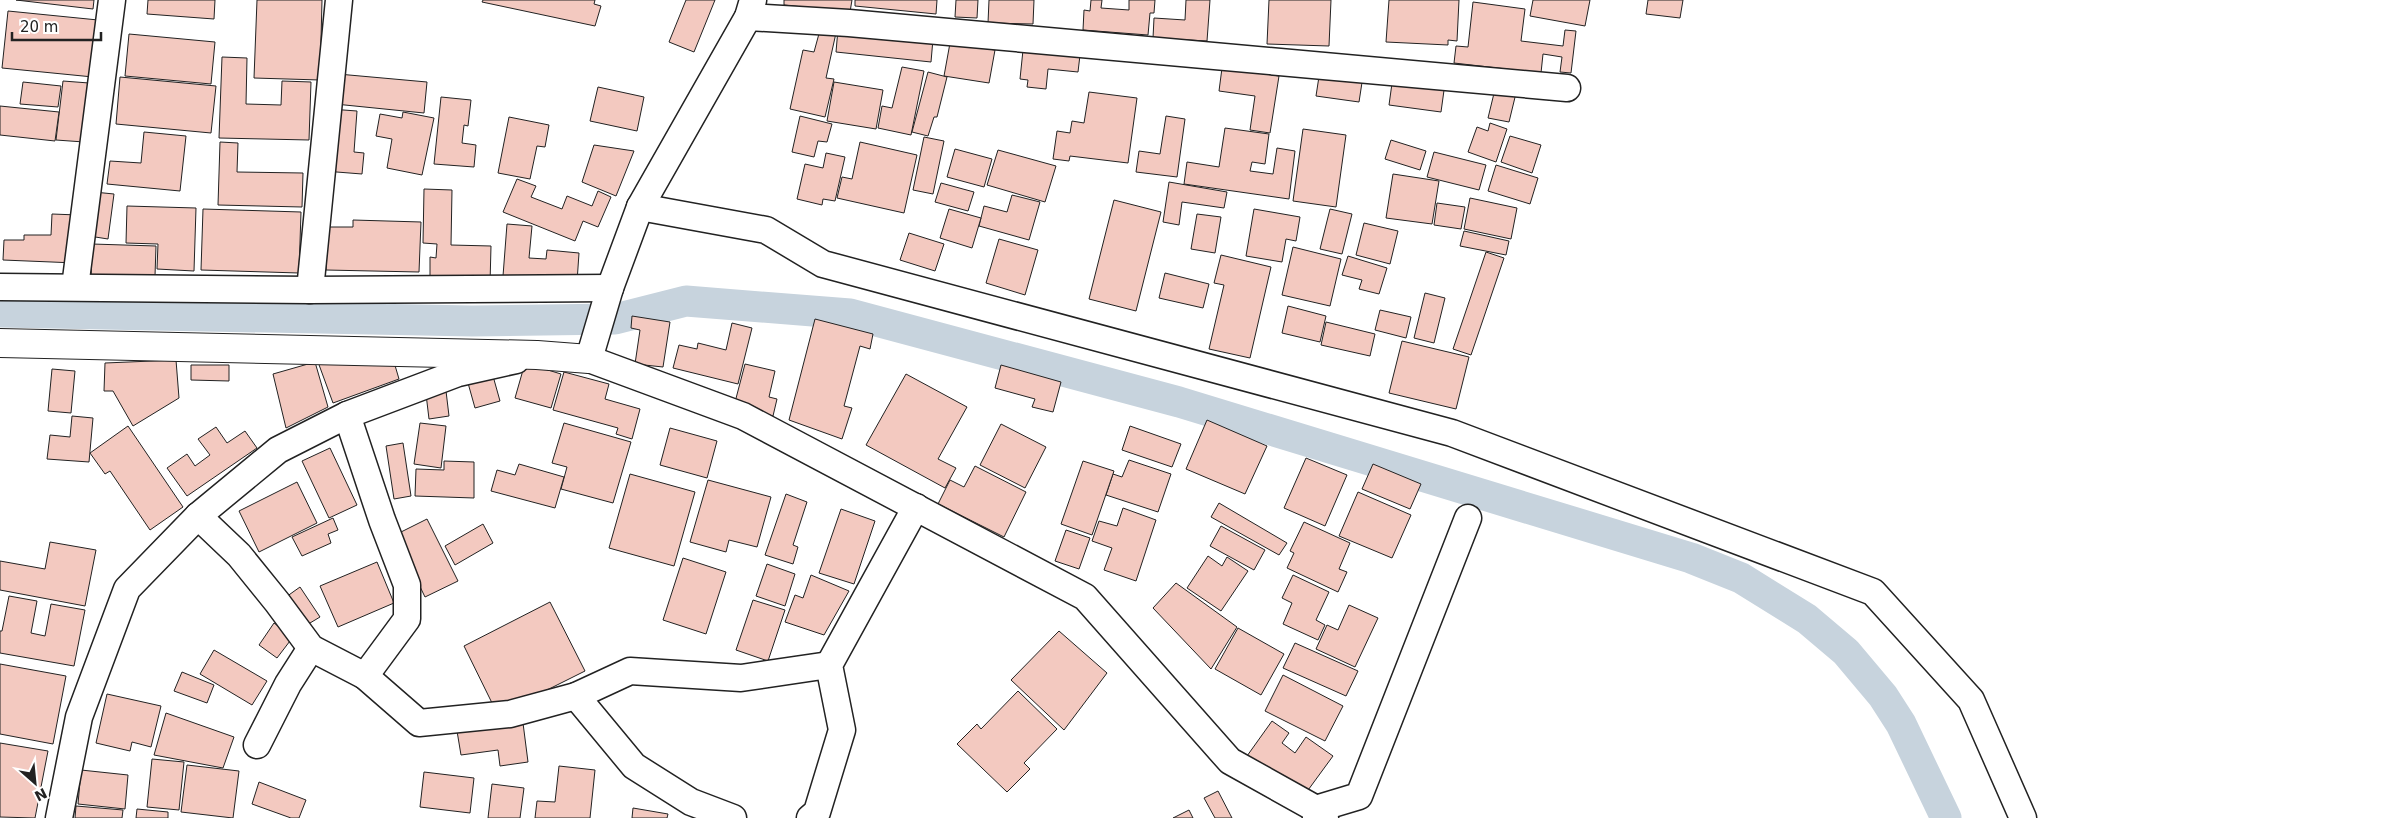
<svg xmlns="http://www.w3.org/2000/svg" width="2408" height="818" font-family="'DejaVu Sans',sans-serif">
<rect width="100%" height="100%" fill="#fff"/>
<g fill="none" stroke-linecap="round" stroke-linejoin="round">
<polyline stroke="#c7d3dd" stroke-width="31" points="0,312 472,321 615,319 686,301 850,314 1179,402 1691,558 1741,578 1807,619 1846,652 1883,696 1901,724 1946,818"/>
</g>
<g fill="#f3c9c0" stroke="#222">
<polygon points="16,0 94,0 93,9"/>
<polygon points="148,0 215,0 214,19 147,14"/>
<polygon points="257,0 322,0 320,80 254,78"/>
<polygon points="483,0 595,0 594,4 601,6 595,26 482,2"/>
<polygon points="686,0 715,0 694,52 669,42"/>
<polygon points="784,0 852,0 850,12 784,5"/>
<polygon points="855,0 937,0 936,14 855,6"/>
<polygon points="956,0 978,0 977,18 955,17"/>
<polygon points="989,0 1034,0 1033,24 988,23"/>
<polygon points="1091,0 1102,0 1101,8 1129,10 1129,0 1155,0 1154,13 1150,13 1148,35 1083,30 1084,10 1090,11"/>
<polygon points="1186,0 1210,0 1207,41 1153,38 1154,18 1185,20"/>
<polygon points="1269,0 1331,0 1329,46 1267,44"/>
<polygon points="1389,0 1459,0 1457,41 1448,40 1448,45 1386,42"/>
<polygon points="1533,0 1590,0 1585,26 1530,16"/>
<polygon points="1648,0 1683,0 1680,18 1646,14"/>
<polygon points="1473,2 1525,9 1521,41 1563,46 1565,30 1576,31 1571,73 1560,72 1562,57 1543,54 1541,73 1454,63 1456,46 1468,47"/>
<polygon points="8,11 98,20 93,77 2,68"/>
<polygon points="838,29 933,39 931,62 836,52"/>
<polygon points="820,30 836,33 826,78 834,79 825,117 790,109 803,50 814,52"/>
<polygon points="129,34 215,42 211,84 125,76"/>
<polygon points="950,43 995,50 989,83 944,76"/>
<polygon points="1023,50 1080,55 1078,72 1048,69 1046,89 1027,87 1028,80 1020,79"/>
<polygon points="222,57 247,58 246,104 281,105 282,81 311,82 309,140 219,138"/>
<polygon points="902,67 924,71 911,135 878,128 882,106 892,108"/>
<polygon points="1222,68 1279,76 1270,133 1250,130 1255,96 1219,91"/>
<polygon points="1320,70 1363,76 1359,102 1316,96"/>
<polygon points="928,72 947,77 937,117 934,117 928,136 912,132"/>
<polygon points="338,74 427,82 424,113 335,104"/>
<polygon points="1393,76 1445,83 1441,112 1389,105"/>
<polygon points="120,77 216,86 211,133 116,124"/>
<polygon points="63,81 89,83 84,142 56,140"/>
<polygon points="23,82 61,86 58,107 20,104"/>
<polygon points="834,82 883,90 876,129 827,121"/>
<polygon points="1496,85 1517,89 1509,122 1488,118"/>
<polygon points="598,87 644,97 637,131 590,121"/>
<polygon points="1089,92 1137,98 1128,163 1070,156 1069,161 1053,159 1057,131 1070,133 1072,121 1084,123"/>
<polygon points="441,97 471,100 468,126 464,125 462,143 476,145 474,167 434,164"/>
<polygon points="0,106 59,112 55,141 0,135"/>
<polygon points="330,109 357,111 354,152 364,153 362,174 324,171"/>
<polygon points="403,112 434,118 422,175 387,168 392,139 376,136 380,114 402,118"/>
<polygon points="800,116 832,124 827,142 818,141 814,157 792,152"/>
<polygon points="1166,116 1185,119 1177,177 1136,172 1139,151 1160,154"/>
<polygon points="509,117 549,125 545,147 537,146 530,179 498,173"/>
<polygon points="1490,123 1507,129 1496,162 1468,152 1477,127 1488,131"/>
<polygon points="1225,128 1269,134 1265,164 1252,162 1250,171 1273,174 1277,148 1295,151 1289,199 1184,184 1187,162 1219,167"/>
<polygon points="1303,129 1346,135 1336,207 1293,201"/>
<polygon points="144,132 186,136 180,191 107,184 110,161 141,163"/>
<polygon points="1510,136 1541,145 1532,173 1501,162"/>
<polygon points="924,137 944,141 933,194 913,190"/>
<polygon points="1391,140 1426,151 1420,170 1385,159"/>
<polygon points="220,142 238,143 237,172 303,173 302,207 218,205"/>
<polygon points="860,142 917,155 904,213 837,198 842,177 852,179"/>
<polygon points="594,145 634,151 616,196 582,182"/>
<polygon points="955,149 992,159 984,187 947,177"/>
<polygon points="998,150 1056,166 1045,202 987,185"/>
<polygon points="1434,152 1486,165 1479,190 1427,177"/>
<polygon points="826,153 845,157 835,201 823,199 822,205 797,199 805,164 823,168"/>
<polygon points="1496,165 1538,178 1530,204 1488,191"/>
<polygon points="1393,174 1439,181 1432,224 1386,218"/>
<polygon points="517,179 536,186 531,197 562,209 567,196 592,206 598,191 611,197 598,227 583,221 575,241 503,212"/>
<polygon points="1169,182 1227,192 1224,208 1182,202 1179,225 1163,222"/>
<polygon points="941,183 974,192 968,211 935,202"/>
<polygon points="424,189 452,190 451,245 491,246 490,284 430,283 430,257 436,258 437,244 423,243"/>
<polygon points="94,192 114,194 108,239 89,236"/>
<polygon points="1012,195 1040,202 1029,240 979,226 984,206 1007,212"/>
<polygon points="1470,198 1517,208 1511,239 1464,229"/>
<polygon points="1114,200 1161,212 1136,311 1089,299"/>
<polygon points="1437,203 1465,207 1461,229 1434,225"/>
<polygon points="127,206 196,208 194,271 157,269 158,244 126,243"/>
<polygon points="203,209 301,212 299,273 201,270"/>
<polygon points="949,209 981,218 972,248 940,238"/>
<polygon points="1254,209 1300,217 1296,241 1286,239 1282,262 1246,256"/>
<polygon points="1330,209 1352,214 1342,254 1320,249"/>
<polygon points="52,214 78,215 76,263 3,260 4,240 24,240 24,235 51,235"/>
<polygon points="1197,214 1221,217 1215,253 1191,249"/>
<polygon points="353,220 421,222 419,272 326,270 327,227 353,227"/>
<polygon points="1364,223 1398,231 1390,264 1356,255"/>
<polygon points="507,224 532,226 529,258 546,259 547,250 579,253 577,282 503,276"/>
<polygon points="1464,231 1509,241 1506,255 1460,246"/>
<polygon points="909,233 944,244 935,271 900,260"/>
<polygon points="999,239 1038,250 1025,295 986,283"/>
<polygon points="92,244 156,246 155,276 110,275 110,282 91,282"/>
<polygon points="1293,247 1341,259 1330,306 1282,295"/>
<polygon points="1486,252 1504,258 1471,355 1453,349"/>
<polygon points="1221,255 1271,267 1250,358 1209,349 1224,285 1214,283"/>
<polygon points="1348,256 1387,268 1379,294 1359,289 1362,280 1342,275"/>
<polygon points="1165,273 1209,284 1203,308 1159,298"/>
<polygon points="1425,293 1445,298 1434,343 1414,338"/>
<polygon points="1288,306 1326,316 1320,342 1282,333"/>
<polygon points="1380,310 1411,317 1406,338 1375,330"/>
<polygon points="632,316 670,322 663,367 635,364 640,330 631,328"/>
<polygon points="815,319 873,334 870,349 860,346 844,406 852,408 842,439 789,420"/>
<polygon points="1326,322 1375,334 1370,356 1321,345"/>
<polygon points="732,323 752,328 738,384 673,368 679,345 697,349 698,343 726,350"/>
<polygon points="1402,341 1469,357 1456,409 1389,393"/>
<polygon points="176,360 179,398 133,426 113,391 104,391 105,363"/>
<polygon points="315,362 328,407 286,428 273,374"/>
<polygon points="318,362 394,362 399,379 333,403"/>
<polygon points="525,363 561,374 551,408 515,398"/>
<polygon points="745,364 775,371 769,397 777,399 773,416 734,406"/>
<polygon points="191,365 229,365 229,381 191,380"/>
<polygon points="1001,365 1061,382 1053,412 1032,407 1035,399 995,388"/>
<polygon points="52,369 75,371 71,413 48,411"/>
<polygon points="564,372 609,384 605,399 640,409 632,439 616,434 618,428 553,410"/>
<polygon points="906,374 967,407 938,459 956,468 945,488 866,445"/>
<polygon points="493,376 500,401 475,408 468,383"/>
<polygon points="446,391 449,416 429,419 426,394"/>
<polygon points="72,416 93,418 89,462 47,459 50,435 70,437"/>
<polygon points="1207,420 1267,446 1245,494 1186,469"/>
<polygon points="420,423 446,426 441,468 414,464"/>
<polygon points="564,423 631,442 613,503 561,489 567,467 552,463"/>
<polygon points="1001,424 1046,447 1025,488 980,465"/>
<polygon points="128,426 183,507 150,530 110,471 105,474 90,453"/>
<polygon points="1130,426 1181,444 1172,467 1122,450"/>
<polygon points="216,427 227,443 245,431 257,448 187,496 167,468 187,454 195,466 210,455 198,439"/>
<polygon points="670,428 717,441 707,478 660,465"/>
<polygon points="403,443 411,496 394,499 386,446"/>
<polygon points="330,448 357,505 329,518 302,461"/>
<polygon points="1306,458 1347,475 1325,526 1284,508"/>
<polygon points="1129,460 1171,474 1158,512 1106,495 1113,474 1122,477"/>
<polygon points="444,461 474,462 474,498 415,496 416,469 444,470"/>
<polygon points="1083,461 1114,471 1092,535 1061,524"/>
<polygon points="519,464 564,477 555,508 491,491 497,470 515,475"/>
<polygon points="1373,464 1421,484 1410,509 1362,489"/>
<polygon points="975,466 1026,492 1004,537 938,504 950,480 964,487"/>
<polygon points="630,474 695,492 674,566 609,548"/>
<polygon points="708,480 771,497 757,547 729,540 726,552 690,542"/>
<polygon points="297,482 317,523 259,552 239,511"/>
<polygon points="1358,492 1411,515 1392,558 1339,536"/>
<polygon points="786,494 807,502 793,545 798,547 793,564 765,555"/>
<polygon points="1219,503 1287,543 1279,555 1211,517"/>
<polygon points="1123,508 1156,520 1136,581 1104,570 1112,548 1092,541 1099,521 1117,526"/>
<polygon points="841,509 875,521 854,584 819,573"/>
<polygon points="333,518 338,530 328,534 331,543 302,556 292,537"/>
<polygon points="427,519 458,581 425,597 395,535"/>
<polygon points="1304,522 1350,543 1339,569 1347,572 1338,592 1287,568 1294,553 1290,551"/>
<polygon points="483,524 493,543 455,565 445,546"/>
<polygon points="1221,526 1265,550 1254,570 1210,546"/>
<polygon points="1066,530 1090,538 1079,569 1055,561"/>
<polygon points="50,542 96,550 85,606 0,590 0,561 45,569"/>
<polygon points="1208,556 1222,566 1227,557 1248,571 1221,611 1187,588"/>
<polygon points="683,558 726,572 706,634 663,620"/>
<polygon points="377,562 394,603 338,627 320,586"/>
<polygon points="767,564 795,574 785,606 756,596"/>
<polygon points="811,575 849,591 824,635 785,622 795,595 803,598"/>
<polygon points="1293,575 1329,592 1316,620 1325,625 1318,640 1283,624 1292,603 1282,598"/>
<polygon points="1176,583 1237,627 1211,669 1153,608"/>
<polygon points="300,587 320,617 305,626 286,597"/>
<polygon points="9,596 37,601 31,633 45,636 51,604 85,610 74,666 0,653 0,631 2,631"/>
<polygon points="753,600 785,610 768,661 736,650"/>
<polygon points="550,602 585,671 511,708 493,705 464,646"/>
<polygon points="1349,605 1378,618 1355,667 1316,649 1327,625 1338,630"/>
<polygon points="274,623 293,637 277,658 259,645"/>
<polygon points="1238,628 1284,654 1261,695 1215,669"/>
<polygon points="1059,631 1107,673 1064,730 1011,680"/>
<polygon points="1295,643 1358,671 1346,696 1283,668"/>
<polygon points="214,650 267,681 252,705 200,674"/>
<polygon points="0,664 66,676 53,744 0,734"/>
<polygon points="182,672 214,685 207,703 174,691"/>
<polygon points="1283,675 1343,706 1325,741 1265,711"/>
<polygon points="1018,691 1057,729 1024,763 1030,769 1007,792 957,744 977,724 981,729"/>
<polygon points="107,694 161,706 151,747 132,742 130,751 96,743"/>
<polygon points="166,713 234,737 223,768 154,755"/>
<polygon points="1272,721 1289,733 1282,743 1295,753 1306,737 1333,756 1303,797 1247,756"/>
<polygon points="523,723 528,762 500,766 498,750 461,755 457,731"/>
<polygon points="0,743 48,751 35,818 0,817"/>
<polygon points="152,759 184,762 179,810 147,807"/>
<polygon points="187,765 239,771 233,818 181,812"/>
<polygon points="559,766 595,770 590,818 535,818 537,801 555,802"/>
<polygon points="81,770 128,775 125,809 78,804"/>
<polygon points="424,772 474,778 470,813 420,807"/>
<polygon points="259,782 306,800 299,818 291,818 252,804"/>
<polygon points="492,784 524,788 520,818 488,818"/>
<polygon points="1218,791 1232,818 1215,818 1204,798"/>
<polygon points="76,806 123,810 122,818 75,818"/>
<polygon points="633,808 668,814 667,818 632,818"/>
<polygon points="137,809 168,812 168,818 136,818"/>
<polygon points="1189,810 1193,818 1173,818"/>
</g>
<g fill="none" stroke-linecap="round" stroke-linejoin="round">
<g stroke="#222" stroke-width="29">
<g id="street">
<polyline points="753,0 748,17 640,207 610,288 589,359 743,416 1085,597 1230,761 1316,809 1325,818"/>
<polyline points="748,17 849,23 1567,88"/>
<polyline points="640,207 766,230 823,264 1452,433 1873,592 1971,700 2023,818"/>
<polyline points="0,287 310,290 610,288"/>
<polyline points="75,287 112,0"/>
<polyline points="310,290 339,0"/>
<polyline points="347,415 382,520 407,585 407,619 365,676"/>
<polyline points="198,516 239,555 277,602 311,648 365,676 419,723 510,714 576,696 630,671 741,678 829,665"/>
<polyline points="576,696 634,766 691,802 733,818"/>
<polyline points="257,745 288,684 311,648"/>
<polyline points="59,818 79,717 127,589 198,516 278,450 347,415 458,373 516,360"/>
<polyline points="810,818 817,812 842,730 829,665 916,507"/>
<polyline points="1316,818 1316,809 1359,796 1468,518"/>
</g>
</g>
<g stroke="#222" stroke-width="30">
<polyline id="secondary" points="0,343 537,355 589,359"/>
</g>
<use href="#street" stroke="#fff" stroke-width="26"/>
<use href="#secondary" stroke="#fff" stroke-width="28"/>
</g>
<g transform="translate(35 783) rotate(153)" stroke="#ffffff" stroke-width="4" paint-order="stroke">
<path d="M0-4L9 19L0 12L-9 19Z" fill="#222222"/>
<text y="-8" font-size="14" font-weight="bold" text-anchor="middle" fill="#222222">N</text>
</g>
<path d="M12 32v8h89v-8" fill="none" stroke="#222222" stroke-width="2.5"/>
<text x="20" y="32" font-size="15" fill="#222222" stroke="#ffffff" stroke-width="4" paint-order="stroke">20 m</text>
</svg>
